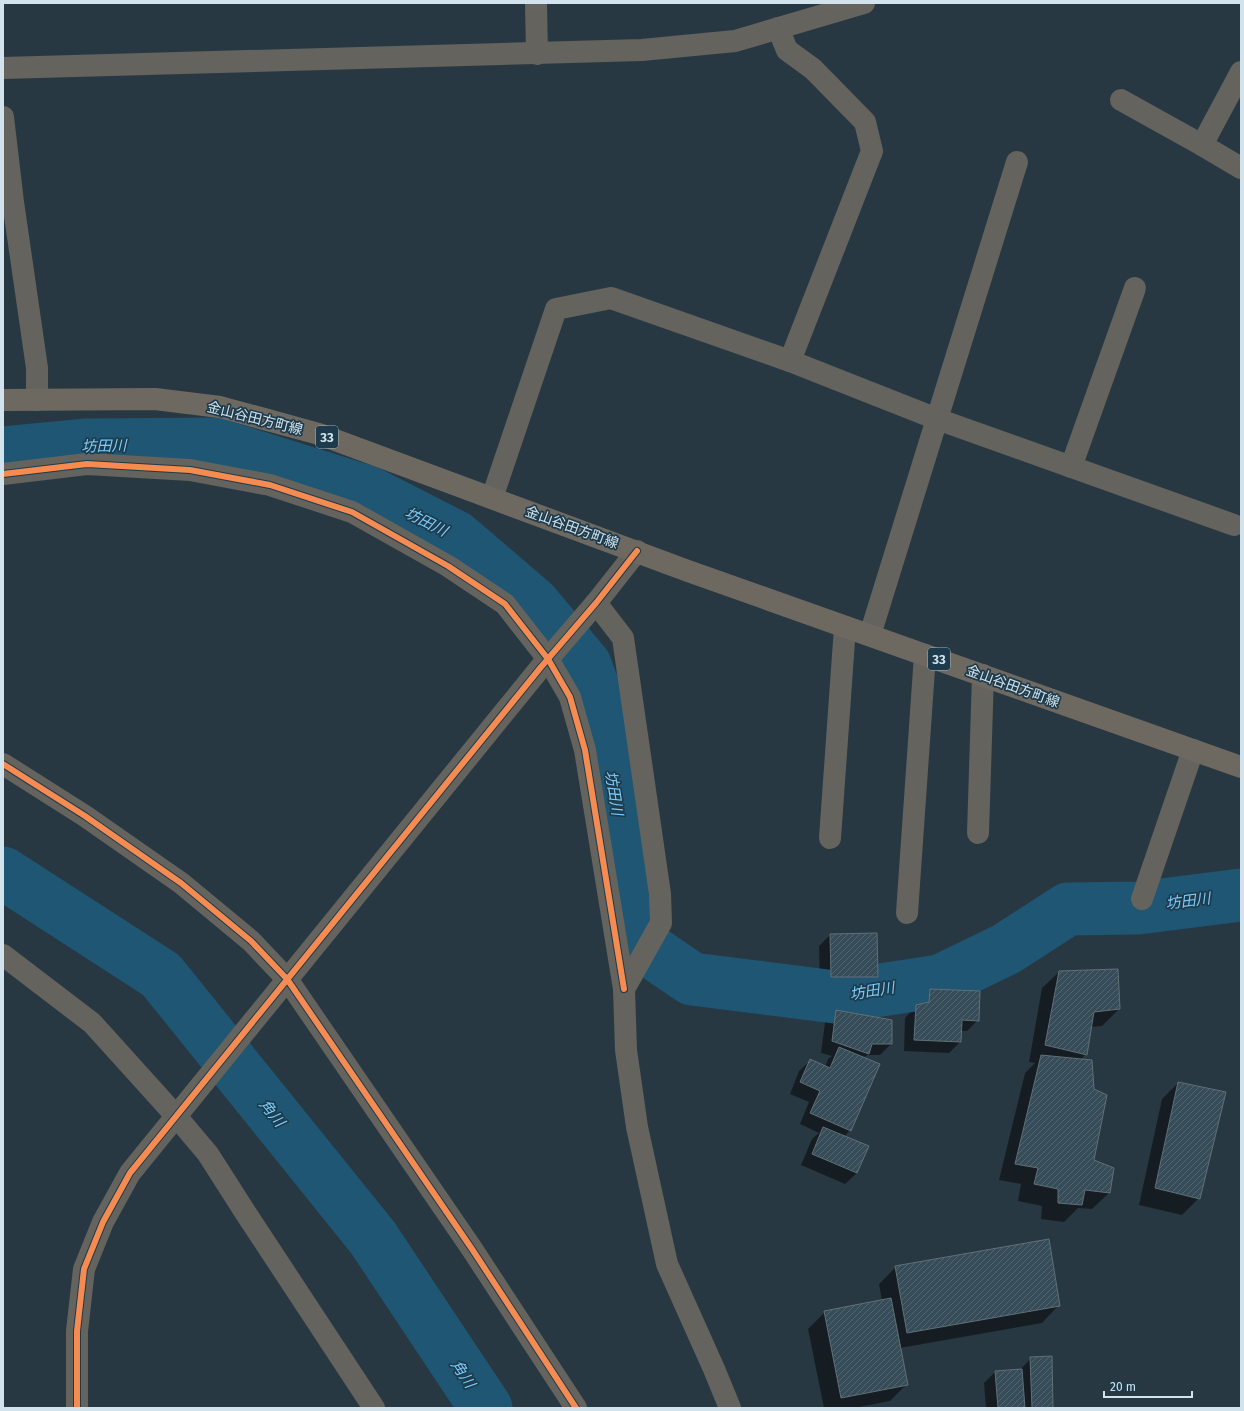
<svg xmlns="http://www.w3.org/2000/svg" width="1244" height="1411" font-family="'Fira Sans','Noto Sans JP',sans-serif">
<defs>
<pattern id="building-hatch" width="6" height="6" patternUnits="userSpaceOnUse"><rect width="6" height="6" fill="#364d59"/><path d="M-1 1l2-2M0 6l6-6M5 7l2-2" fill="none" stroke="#526671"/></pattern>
</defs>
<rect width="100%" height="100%" fill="#283842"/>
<g fill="#0007">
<polygon points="830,935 877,976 866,987 820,988 819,946"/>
<polygon points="1059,972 1119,1009 1102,1026 1090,1027 1086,1054 1080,1060 1093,1161 1109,1193 1092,1209 1078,1208 1064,1222 1041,1219 1042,1206 1018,1201 1021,1184 999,1180 1025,1073 1035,1063 1029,1062 1042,988"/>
<polygon points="930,990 978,1020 967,1031 961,1031 960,1042 949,1053 904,1051 905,1018 916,1006 919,1006 919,1001"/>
<polygon points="836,1011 891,1021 891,1044 880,1055 867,1055 863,1058 850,1130 844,1137 857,1173 845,1184 801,1165 812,1139 819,1133 800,1124 809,1102 790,1094 799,1071 811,1060 825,1067 828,1059 832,1056 821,1053 825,1022"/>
<polygon points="1178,1083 1199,1198 1182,1215 1139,1205 1162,1099"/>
<polygon points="896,1267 1058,1306 1042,1323 900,1348 907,1384 890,1401 854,1408 824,1408 808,1329 825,1312 882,1301 879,1284"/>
<polygon points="1031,1358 1052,1408 986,1408 984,1383 995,1372 1020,1370"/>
</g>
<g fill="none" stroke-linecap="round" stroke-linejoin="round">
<g stroke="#1e5673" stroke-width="53">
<polyline points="3,453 88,445 215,444 368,492 456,537 533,603 585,665 601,708 632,910 645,947 692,979 835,997 940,981 1006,949 1068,909 1138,908 1241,895"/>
<polyline points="3,873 161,975 373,1238 486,1408"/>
</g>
</g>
<g fill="url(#building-hatch)" stroke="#626f77">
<polygon points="877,933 878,977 831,977 830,934"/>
<polygon points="1118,969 1120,1009 1094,1012 1087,1055 1045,1045 1059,971"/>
<polygon points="930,989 980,991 979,1021 962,1020 961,1042 914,1040 916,1005 929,1002"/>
<polygon points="836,1010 892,1020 892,1044 872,1044 869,1054 832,1041"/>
<polygon points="839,1047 880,1064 851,1131 810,1113 820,1091 800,1082 810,1059 830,1068"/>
<polygon points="1041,1055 1092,1060 1094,1089 1107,1095 1094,1160 1114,1168 1110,1193 1085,1190 1082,1205 1058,1203 1058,1189 1034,1184 1038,1168 1015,1164"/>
<polygon points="1178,1082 1226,1092 1200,1199 1155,1188"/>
<polygon points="823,1127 869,1146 857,1173 812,1154"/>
<polygon points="1049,1239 1060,1306 907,1333 895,1266"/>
<polygon points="891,1298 908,1385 841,1398 824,1311"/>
<polygon points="1052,1356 1053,1408 1032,1408 1030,1357"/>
<polygon points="1022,1369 1025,1408 998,1408 995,1371"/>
</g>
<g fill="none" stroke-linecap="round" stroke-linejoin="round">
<g stroke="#64635e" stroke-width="22">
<polyline points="536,3 537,54"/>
<polyline points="778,28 787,50 813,69 865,122 872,151 790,361 937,419 1017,162"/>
<polyline points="3,68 642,50 735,41 864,3"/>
<polyline points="1241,72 1202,145 1241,168"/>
<polyline points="1121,100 1202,145"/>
<polyline points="3,117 13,202 37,368 37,400"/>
<polyline points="1071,467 1135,288"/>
<polyline points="3,474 87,464 190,470 270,485 352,512 448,566 505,604 548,659 570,697 585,750 624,989"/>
<polyline points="492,498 556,309 611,298 790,361"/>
<polyline points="596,603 623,638 660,894 661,923 624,989 626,1050 637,1127 667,1264 714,1369 730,1408"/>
<polyline points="870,635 937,419 1234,525"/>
<polyline points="3,764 85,816 181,883 251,941 287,979 472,1249 576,1408"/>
<polyline points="978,833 983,675"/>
<polyline points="830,838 845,627"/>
<polyline points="1142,899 1193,750"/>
<polyline points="907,913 925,655"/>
<polyline points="3,955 92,1023 176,1116 208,1154 245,1212 374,1408"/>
<polyline points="77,1408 77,1331 84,1269 103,1222 130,1173 541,667 596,603 637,551"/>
</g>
<polyline stroke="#6e6960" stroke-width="22" points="3,400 155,399 220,407 319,434 688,571 1241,767"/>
<g stroke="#1d3b4c" stroke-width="8">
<g id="cycleway">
<polyline points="3,474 87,464 190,470 270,485 352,512 448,566 505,604 548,659 570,697 585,750 624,989"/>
<polyline points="3,764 85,816 181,883 251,941 287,979 472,1249 576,1408"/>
<polyline points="77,1408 77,1331 84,1269 103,1222 130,1173 541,667 596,603 637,551"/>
</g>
</g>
<use href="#cycleway" stroke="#f68b52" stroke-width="6"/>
</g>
<g text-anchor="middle" stroke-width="3.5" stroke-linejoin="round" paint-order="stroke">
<g fill="#1d3b4c" stroke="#9cb1bd" stroke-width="1">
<rect x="316" y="426" width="22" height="22" rx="3"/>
<rect x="928" y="648" width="22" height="22" rx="3"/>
</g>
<g font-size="13" font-weight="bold" fill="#d2e3ed">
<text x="327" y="442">33</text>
<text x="939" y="664">33</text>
</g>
<g font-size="14" fill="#d2e3ed" stroke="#1d3b4c">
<text transform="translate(255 418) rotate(14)" y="5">金山谷田方町線</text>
<text transform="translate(572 527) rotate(20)" y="5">金山谷田方町線</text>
<text transform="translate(1013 686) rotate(20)" y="5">金山谷田方町線</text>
</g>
<g font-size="15" font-style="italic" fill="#7ccdfc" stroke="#1d3b4c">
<text transform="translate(104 446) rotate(-1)" y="5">坊田川</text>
<text transform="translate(426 522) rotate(27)" y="5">坊田川</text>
<text transform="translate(614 793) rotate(81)" y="5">坊田川</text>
<text transform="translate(1188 901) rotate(-7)" y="5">坊田川</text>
<text transform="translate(872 991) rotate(-9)" y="5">坊田川</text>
<text transform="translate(272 1113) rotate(51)" y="5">角川</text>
<text transform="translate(463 1374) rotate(56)" y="5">角川</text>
</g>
</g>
<rect width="1244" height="1411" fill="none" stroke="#d2e3ed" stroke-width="8"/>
<path d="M1104 1391v6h88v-6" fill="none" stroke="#d2e3ed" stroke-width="2"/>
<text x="1110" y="1391" font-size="12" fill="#d2e3ed" stroke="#1d3b4c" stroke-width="3" paint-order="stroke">20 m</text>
</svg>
